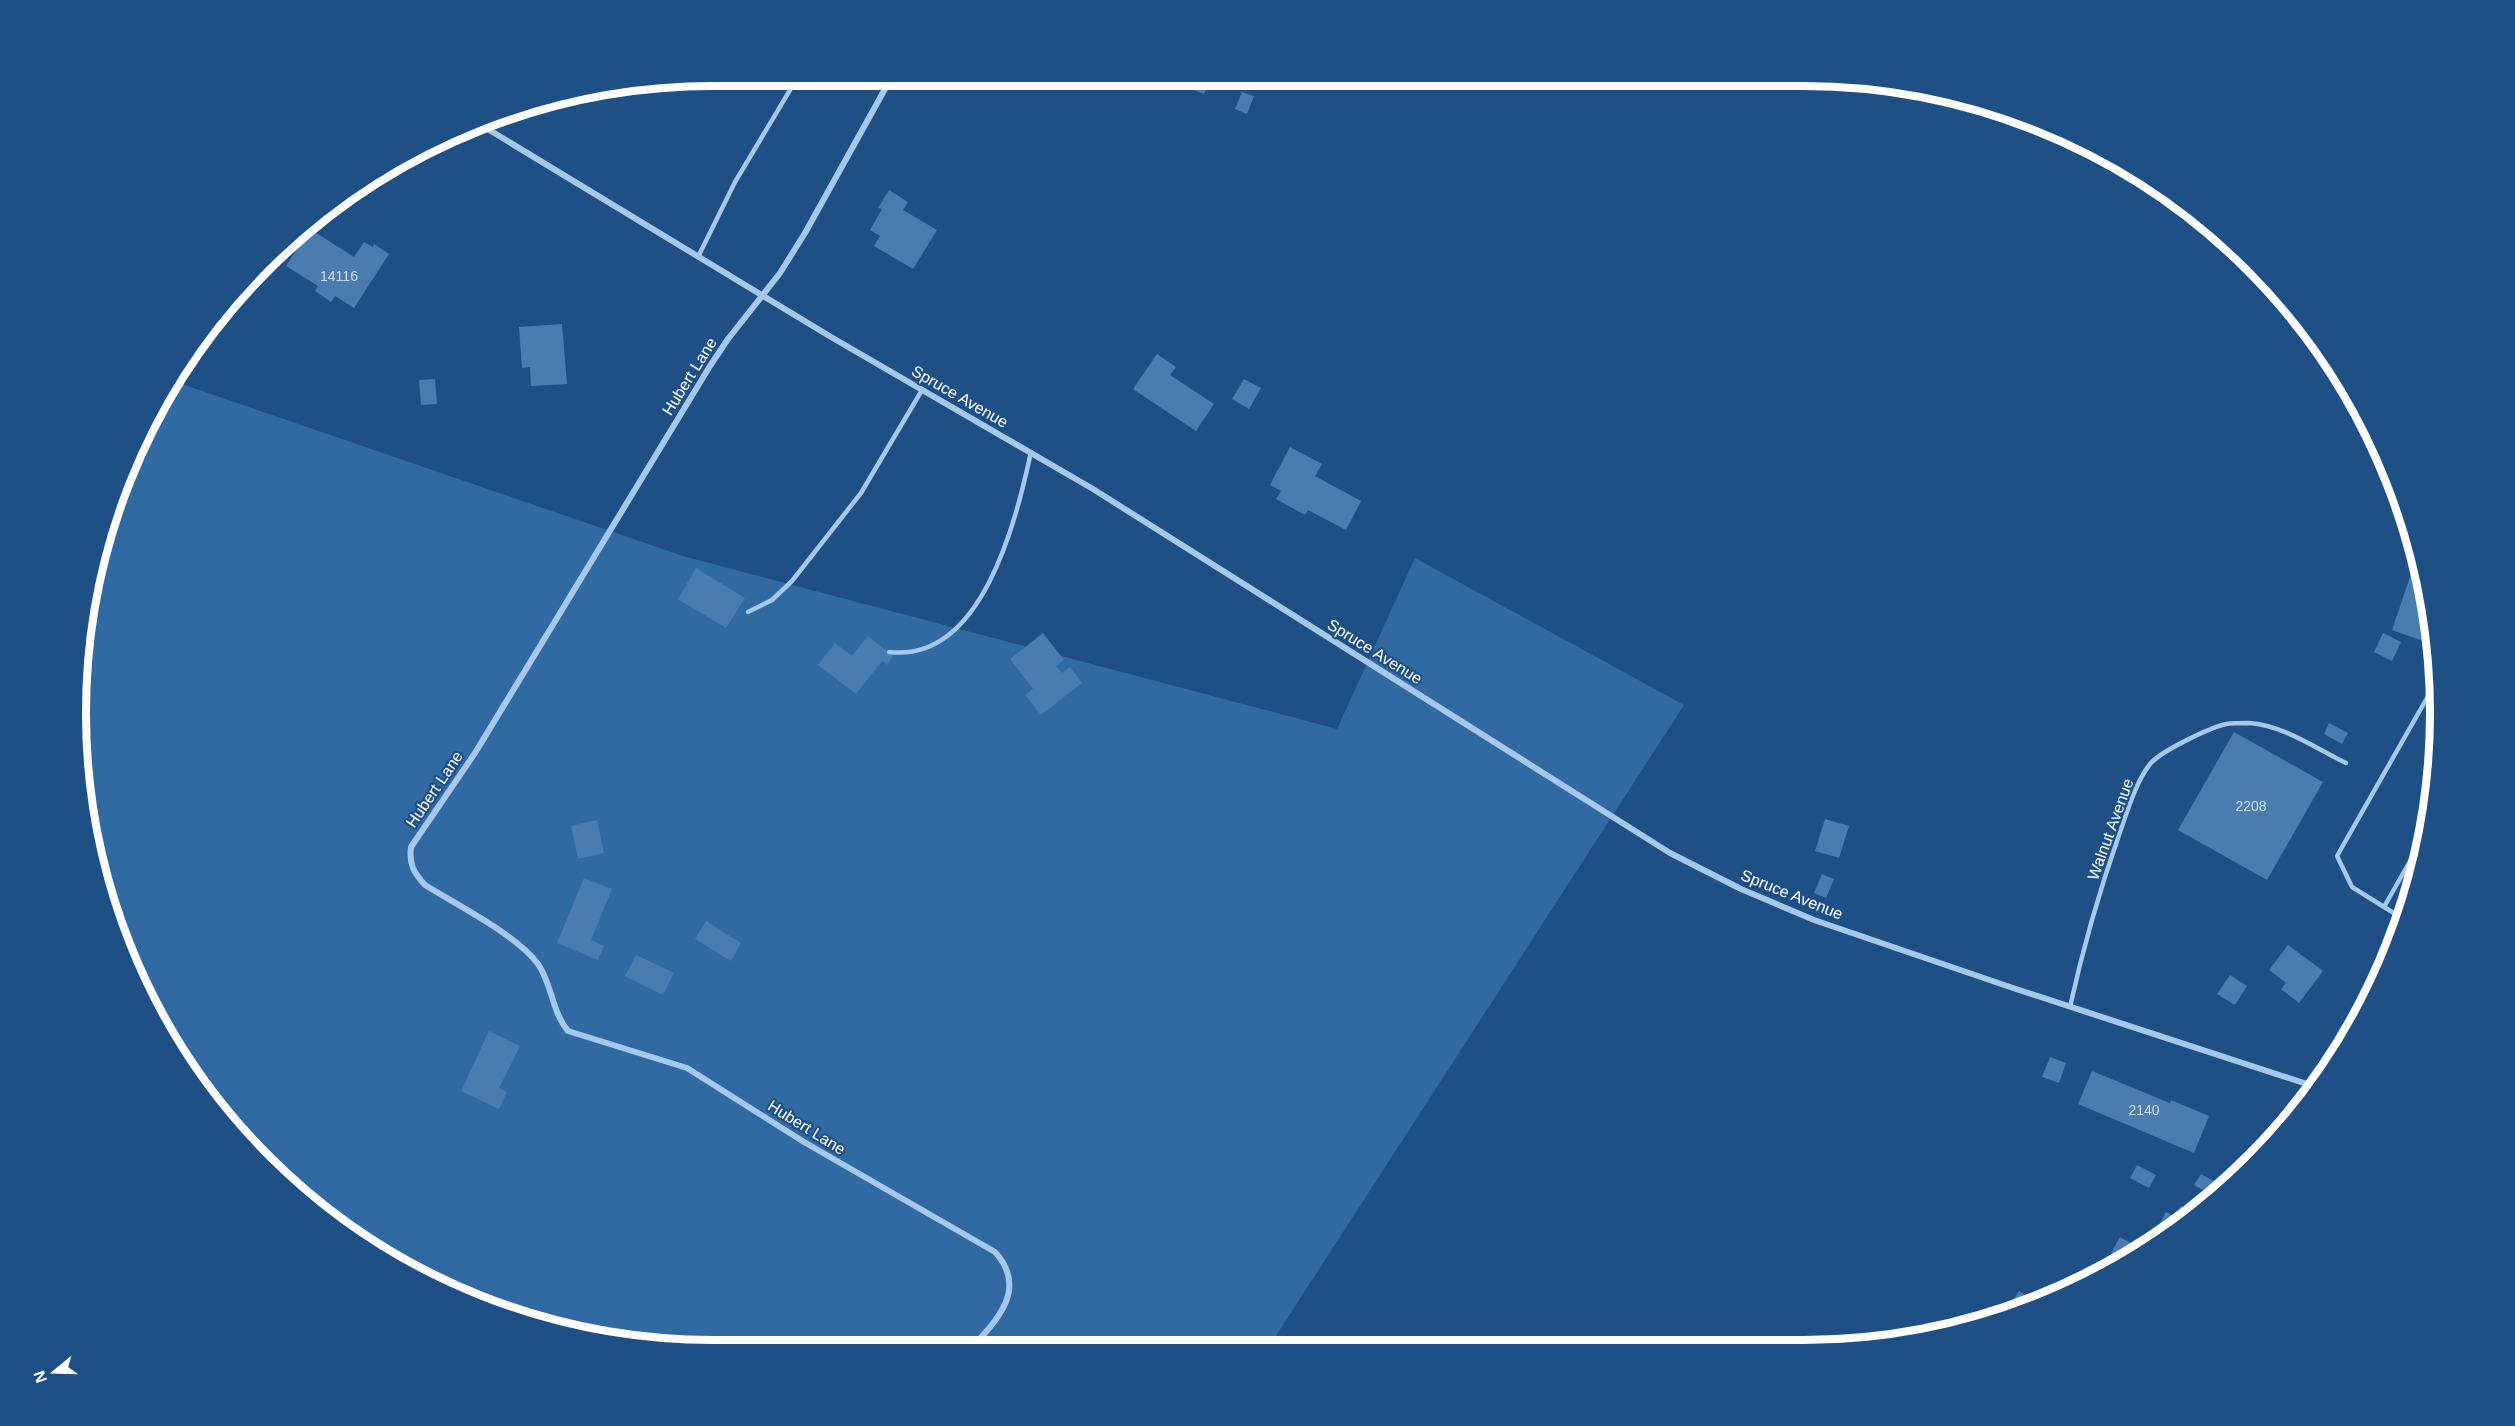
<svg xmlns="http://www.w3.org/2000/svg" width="2515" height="1426" viewBox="0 0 2515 1426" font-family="Helvetica,sans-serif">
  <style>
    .green { fill: #316aa2 }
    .building { fill: #4a7caf }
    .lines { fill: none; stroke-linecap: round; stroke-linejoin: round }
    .service { stroke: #a6c8ea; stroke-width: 4.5 }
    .minor { stroke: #a6c8ea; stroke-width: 6 }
    .labels { text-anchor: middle; stroke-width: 4.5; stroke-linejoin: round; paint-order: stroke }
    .number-label { font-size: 14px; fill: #d2deeb }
    .street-label { font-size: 16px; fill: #fff; stroke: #1e5085 }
    .rim { fill: none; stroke: #fff; stroke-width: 8 }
  </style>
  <rect width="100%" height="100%" fill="#1e5085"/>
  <path class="green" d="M170 380 683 556 1337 729 1415 558 1684 705 1268 1348 672 1350 548 1329 394 1265 293 1193 233 1133 161 1032 123 957 87 838 76 754 80 630 97 548 141 431Z"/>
  <path class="building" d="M1174 79H1210L1204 94 1173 82Z
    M1242 92 1254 96 1247 114 1235 109Z
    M889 190 908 202 903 210 937 230 913 269 874 246 880 236 870 230 882 209 878 208Z
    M310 229 354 257 364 242 373 247 374 244 389 254 354 308 335 296 331 302 315 291 318 286 286 266Z
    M562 324 567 384 531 386 530 367 522 368 519 327Z
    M1157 354 1176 367 1170 375 1214 404 1196 431 1133 389Z
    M435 379 437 404 421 405 419 380Z
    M1244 379 1261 388 1249 409 1232 399Z
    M1290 447 1322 464 1315 476 1361 501 1346 530 1308 510 1305 515 1276 499 1281 491 1270 485Z
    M696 568 745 598 726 628 678 599Z
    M2412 571 2423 575 2434 645 2392 630Z
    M1043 633 1064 660 1056 666 1062 673 1070 667 1082 683 1041 715 1025 695 1033 689 1010 659Z
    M2383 633 2401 642 2392 661 2374 652Z
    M868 636 893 656 887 665 882 661 856 694 818 665 835 643 852 656Z
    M2329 723 2348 733 2342 744 2324 734Z
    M2234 732 2323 782 2267 880 2178 830Z
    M1825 819 1849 826 1839 858 1815 851Z
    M597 820 604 853 578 859 571 826Z
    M1822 874 1834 879 1826 898 1814 893Z
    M584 878 612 889 591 940 604 946 598 960 557 943Z
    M706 921 741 943 731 961 695 939Z
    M2288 945 2323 971 2299 1003 2281 989 2286 983 2269 970Z
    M636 955 674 973 663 995 625 976Z
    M2230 975 2247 986 2235 1005 2217 994Z
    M489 1031 520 1046 499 1088 507 1092 499 1109 461 1091Z
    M2050 1057 2066 1063 2059 1083 2042 1077Z
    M2092 1071 2170 1103 2171 1100 2209 1116 2194 1153 2078 1104Z
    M2137 1165 2156 1175 2149 1188 2130 1178Z
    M2201 1174 2219 1184 2212 1195 2194 1185Z
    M2181 1206 2194 1213 2167 1235 2157 1229 2166 1212 2175 1217Z
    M2120 1237 2143 1250 2124 1260 2111 1253Z
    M2019 1291 2030 1298 2024 1309 2012 1302Z"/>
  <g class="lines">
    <path class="service" d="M698 257 735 182 796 80
      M748 612 772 600 792 581 861 493 922 390
      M889 652C982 663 1016 521 1031 452
      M2384 907 2426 833
      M2405 920 2352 887 2337 856 2431 691 2438 685
      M2070 1007C2083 948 2099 892 2119 835 2127 813 2135 783 2150 764 2161 751 2209 728 2226 724 2233 723 2242 723 2249 723 2283 725 2317 749 2346 763"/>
    <path class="minor" d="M890 80 805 233 780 273 728 339 710 366 475 753 411 847C409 864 413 872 425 885 457 905 517 935 538 964 552 984 552 1012 568 1031L687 1068 804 1142 995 1252C1028 1288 998 1320 970 1349
      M476 122 831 337 1093 489 1670 853 1741 889 1814 920 2013 988 2313 1086"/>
  </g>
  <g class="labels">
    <g class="number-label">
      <text x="339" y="281">14116</text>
      <text x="2251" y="811">2208</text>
      <text x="2144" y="1115">2140</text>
    </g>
    <g class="street-label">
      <text transform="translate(689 376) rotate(-58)" y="6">Hubert Lane</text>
      <text transform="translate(960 396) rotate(30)" y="6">Spruce Avenue</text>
      <text transform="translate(1375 651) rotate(32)" y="6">Spruce Avenue</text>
      <text transform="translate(434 789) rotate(-56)" y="6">Hubert Lane</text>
      <text transform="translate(2110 829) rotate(-70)" y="6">Walnut Avenue</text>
      <text transform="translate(1792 894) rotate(22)" y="6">Spruce Avenue</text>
      <text transform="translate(807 1127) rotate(32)" y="6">Hubert Lane</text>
    </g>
  </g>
  <path d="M0 0H2515V1426H0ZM713 86H1803A627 627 0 0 1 2430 713V713A627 627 0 0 1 1803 1340H713A627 627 0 0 1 86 713V713A627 627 0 0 1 713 86Z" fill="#1e5085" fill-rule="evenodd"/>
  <path class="rim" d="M713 86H1803A627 627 0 0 1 2430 713V713A627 627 0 0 1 1803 1340H713A627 627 0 0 1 86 713V713A627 627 0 0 1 713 86Z"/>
  <g transform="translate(54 1372) rotate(251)" stroke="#1e5085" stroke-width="4.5" paint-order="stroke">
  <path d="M0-4.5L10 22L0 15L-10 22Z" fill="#ffffff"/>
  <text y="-9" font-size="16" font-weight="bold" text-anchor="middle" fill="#ffffff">N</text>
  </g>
</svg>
